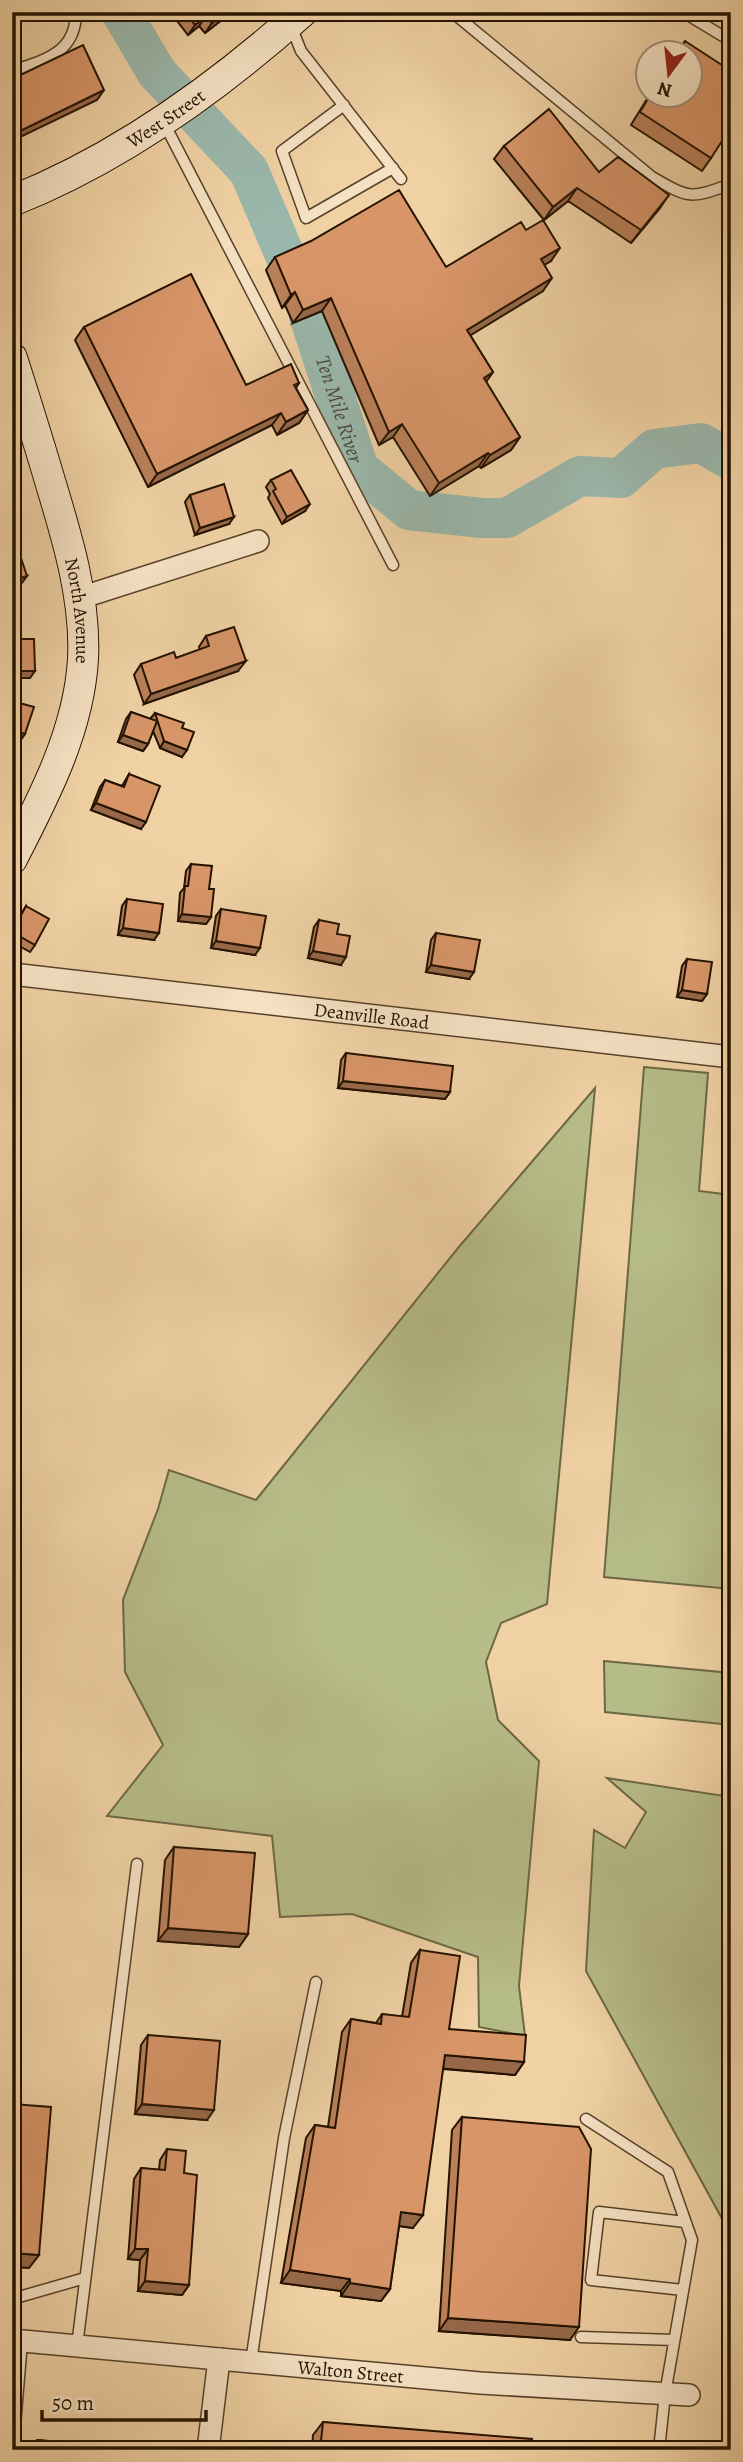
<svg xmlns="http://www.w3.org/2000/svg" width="743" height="2462" viewBox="0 0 743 2462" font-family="Alegreya,serif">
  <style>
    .green { fill: #b6bc88; stroke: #6d6744; stroke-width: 2 }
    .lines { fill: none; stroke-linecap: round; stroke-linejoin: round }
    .river { stroke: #9ab7ab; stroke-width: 40 }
    .lane-casing { stroke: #57422a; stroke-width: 13 }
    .street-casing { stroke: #57422a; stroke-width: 24 }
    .secondary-casing { stroke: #241201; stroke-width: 32 }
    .lane { stroke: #f5e1c3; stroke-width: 10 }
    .street { stroke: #f5e1c3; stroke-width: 21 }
    .secondary { stroke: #f5e1c3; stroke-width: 30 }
    .wall { fill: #b98059; stroke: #241201; stroke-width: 2 }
    .shaded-wall { fill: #966849; stroke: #241201; stroke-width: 2 }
    .building { fill: #d79568; stroke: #241201; stroke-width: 2 }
    .labels { text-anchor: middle; stroke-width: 7; stroke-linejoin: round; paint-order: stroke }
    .street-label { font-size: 19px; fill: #241201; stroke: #f5e1c3 }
    .water-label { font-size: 21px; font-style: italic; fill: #4d4c3c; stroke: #f5e1c3 }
  </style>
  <rect width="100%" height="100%" fill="#efd1a3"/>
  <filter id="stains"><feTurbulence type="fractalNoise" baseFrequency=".00286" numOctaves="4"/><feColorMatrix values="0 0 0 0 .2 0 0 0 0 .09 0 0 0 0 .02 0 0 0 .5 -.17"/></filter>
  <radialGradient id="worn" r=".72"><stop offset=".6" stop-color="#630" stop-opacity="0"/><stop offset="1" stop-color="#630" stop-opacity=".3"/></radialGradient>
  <path class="green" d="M644 1067 708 1073 699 1191 731 1195V1589L604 1577Z
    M595 1088 547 1604 501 1623 486 1662 498 1720 539 1761 519 1986 525 2036 479 2027 478 1957 352 1914 280 1917 272 1836 107 1816 163 1745 125 1672 123 1600 158 1509 169 1470 256 1500 458 1248Z
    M604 1661 731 1673V1725L605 1712Z
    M607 1778 731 1797V2235L586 1971 594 1830 625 1848 646 1812Z"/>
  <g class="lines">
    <g class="river">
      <path d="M121 12 157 73 249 171 287 260"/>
      <path id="s1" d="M309 316 359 469 409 510 482 518H507L580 476 621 478 654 449 701 443 731 460"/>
    </g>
    <defs>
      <path id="lane" d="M452 12 652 177C690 199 690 199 731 184
        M683 12 731 41
        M291 26 301 51 401 179
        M12 71C45 60 76 53 76 12
        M344 105 282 151 306 218 393 168
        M164 123 393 565
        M586 2119 668 2172 692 2240 665 2394 659 2450
        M683 2290 591 2280 599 2212 685 2222
        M12 2299 85 2278
        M581 2337 674 2340
        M77 2346 137 1864
        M251 2362 284 2138 316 1982
        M13 2450 22 2341"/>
      <g id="street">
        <path d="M80 598 258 541"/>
        <path id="s2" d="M12 974 731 1057"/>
        <path id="s3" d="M12 2340 480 2383 689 2395"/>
        <path d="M208 2450 219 2359"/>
      </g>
      <g id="secondary">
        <path id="s4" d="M12 201C118 159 218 87 302 12"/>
        <path id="s5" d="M12 358C25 399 38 440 50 481 67 537 86 599 83 659 79 730 44 797 12 859"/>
      </g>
    </defs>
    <use href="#lane" class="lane-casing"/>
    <use href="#street" class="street-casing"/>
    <use href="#secondary" class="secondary-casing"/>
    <use href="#lane" class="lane"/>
    <use href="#street" class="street"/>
    <use href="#secondary" class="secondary"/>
  </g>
  <path class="wall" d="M172 12H230L228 15 205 33 199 26 188 35 171 13Z
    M650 94H690L711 158 702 171 631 125Z
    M504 146 599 172 660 208 631 243 568 201 544 220 494 159Z
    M526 230 551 261 544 265 543 291 470 335 493 372 486 382 520 437 511 450 481 468 479 466 430 496 393 437 379 445 322 311 293 323 285 305 282 308 266 270 275 257 446 267Z
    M84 327 246 385 299 383 296 388 308 410 299 423 277 435 272 425 148 487 75 340Z
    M271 480 305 511 282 524 268 498 270 494 266 487Z
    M190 495 229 524 195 535 185 502Z
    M206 636 238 671 144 704 134 675 141 664 176 658 200 650 199 647Z
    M131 712 150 719 155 713 182 728V757L160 748 153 731 148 744 143 751 118 742 126 719Z
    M129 774 141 829 91 810 100 787 105 780 122 786Z
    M191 864 209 889 211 917 206 924 178 921 180 893 184 888 186 871Z
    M127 899 154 940 118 935 122 906Z
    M26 906 35 945 30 952 12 942V930Z
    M221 909 255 955 211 948 216 916Z
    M319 920 341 965 308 958 314 927Z
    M436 933 469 979 426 972 431 940Z
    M687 959 707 994 702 1001 677 997 682 966Z
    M346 1053 450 1092 445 1099 338 1088 341 1060Z
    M174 1847 248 1934 239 1947 158 1941 165 1860Z
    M420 1950 449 2029 524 2062 515 2075 443 2069 413 2228 399 2226 390 2289 381 2301 341 2296V2291L281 2283 306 2138 315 2125 328 2127 342 2032 351 2019 376 2023 382 2014 402 2017 411 1963Z
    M148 2035 207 2120 135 2114 141 2045Z
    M462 2117 570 2340 439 2331 452 2130Z
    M167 2149 184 2173 189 2285 182 2295 138 2291 140 2260 128 2259 134 2179 141 2168 159 2170 160 2160Z
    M323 2422 531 2450H312L313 2435Z
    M37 2440 133 2450H30Z"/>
  <path class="shaded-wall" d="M226 12H230L228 15 205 33 212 23Z
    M206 16 199 26 188 35 195 25Z
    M104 90 97 100 12 141V135Z
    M577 188 568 201 544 220 553 207Z
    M669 195 660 208 631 243 641 230Z
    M560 248 551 261 532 272 541 259Z
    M552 278 543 291 458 343 467 330Z
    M295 292 285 305 282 308 291 295Z
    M331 298 322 311 293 323 303 310Z
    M493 372 483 386 484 378Z
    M308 410 299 423 277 435 286 422Z
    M281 413 272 425 148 487 157 474Z
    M402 424 393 437 379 445 389 432Z
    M520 437 511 450 481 468 490 455Z
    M488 453 479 466 430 496 439 483Z
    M310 504 305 511 282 524 287 517Z
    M234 517 229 524 195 535 200 528Z
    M27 576 22 583 12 586V581Z
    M246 661 238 671 144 704 151 694Z
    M12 671H35L30 678H12Z
    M12 730 25 734 20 741 12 739Z
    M123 735 148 744 143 751 118 742Z
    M164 741 187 750 182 757 160 748Z
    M96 803 146 822 141 829 91 810Z
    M182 914 211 917 206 924 178 921Z
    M123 928 159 933 154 940 118 935Z
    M216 941 260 948 255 955 211 948Z
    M313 951 346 957 341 965 308 958Z
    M431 965 474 972 469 979 426 972Z
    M682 990 707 994 702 1001 677 997Z
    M343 1081 450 1092 445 1099 338 1088Z
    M168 1928 248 1934 239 1947 158 1941Z
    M445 2055 524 2062 515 2075 436 2068Z
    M142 2104 214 2110 207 2120 135 2114Z
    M401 2212 423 2215 413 2228 392 2225Z
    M135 2249H148L140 2260 128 2259Z
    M12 2253 39 2255 29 2268 12 2267Z
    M290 2270 350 2279 341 2291 281 2283Z
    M145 2281 189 2285 182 2295 138 2291Z
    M350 2283 390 2289 381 2301 341 2296Z
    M448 2318 579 2327 570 2340 439 2331Z"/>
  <path class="building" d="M185 12H226L212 23 206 16 195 25Z
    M685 41 731 71V127L711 158 640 112 651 94H690V52H678Z
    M83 45 104 90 12 135V79Z
    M549 109 599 172 618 157 669 195 641 230 577 188 553 207 504 146Z
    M399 190 446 267 521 222 526 230 543 220 560 248 541 259 552 278 467 330 493 372 484 378 520 437 490 455 488 453 439 483 402 424 389 432 331 298 303 310 295 292 291 295 275 257 311 241Z
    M191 274 246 385 291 364 299 383 294 385 308 410 286 422 281 413 157 474 84 327Z
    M291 470 310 504 287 517 273 491 276 489 271 480Z
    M224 484 234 517 200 528 190 495Z
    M19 552 27 576 12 581V554Z
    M234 627 246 661 151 694 141 664 174 652 176 658 209 646 206 636Z
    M12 639H34L35 671H12Z
    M12 701 34 707 25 734 12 730Z
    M131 712 157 721 148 744 123 735Z
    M155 713 184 723 182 728 194 732 187 750 164 741Z
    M129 774 160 786 146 822 96 803 105 780 124 787Z
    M191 864 212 866 209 889H214L211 917 182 914 185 886H188Z
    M127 899 163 904 159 933 123 928Z
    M26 906 49 919 35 945 12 932Z
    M221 909 266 916 260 948 216 941Z
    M319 920 339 924 337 934 350 936 346 957 313 951Z
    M436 933 480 940 474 972 431 965Z
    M687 959 712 962 707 994 682 990Z
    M346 1053 453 1066 450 1092 343 1081Z
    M174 1847 255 1853 248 1934 168 1928Z
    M12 1854H14V1889H12Z
    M420 1950 460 1956 449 2029 526 2035 524 2062 445 2055 423 2215 401 2212 390 2289 350 2283V2279L290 2270 315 2125 335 2128 351 2019 381 2024 382 2014 409 2017Z
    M148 2035 220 2041 214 2110 142 2104Z
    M12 2104 51 2107 39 2255 12 2253Z
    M462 2117 579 2127 591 2149 579 2327 448 2318Z
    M167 2149 186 2151 184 2173 197 2175 189 2285 145 2281 148 2249H135L141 2168 165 2170Z
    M323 2422 532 2439 531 2450H320Z
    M37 2440 133 2448V2450H37Z"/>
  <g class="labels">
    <g class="street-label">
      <text dy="7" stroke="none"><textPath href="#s4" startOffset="175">West Street</textPath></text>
      <text dy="7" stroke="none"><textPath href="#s5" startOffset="262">North Avenue</textPath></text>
      <text dy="7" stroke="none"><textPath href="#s2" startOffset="362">Deanville Road</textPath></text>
      <text dy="7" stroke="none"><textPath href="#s3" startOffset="340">Walton Street</textPath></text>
    </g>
    <g class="water-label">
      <text dy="7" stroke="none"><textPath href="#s1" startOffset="98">Ten Mile River</textPath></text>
    </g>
  </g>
  <rect width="743" height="2462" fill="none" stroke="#efd1a3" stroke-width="42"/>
  <rect x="14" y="14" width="715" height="2434" fill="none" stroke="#241201" stroke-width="3.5"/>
  <rect x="21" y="21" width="701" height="2420" fill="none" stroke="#241201" stroke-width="2"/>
  <g transform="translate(669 74) rotate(195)"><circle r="33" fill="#f5e1c3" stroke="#a18e75" stroke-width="2"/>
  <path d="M0-5L12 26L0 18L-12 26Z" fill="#8f2418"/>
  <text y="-10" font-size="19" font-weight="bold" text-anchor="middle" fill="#241201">N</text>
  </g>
  <path d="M42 2410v10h164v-10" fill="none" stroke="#241201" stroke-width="3.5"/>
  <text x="52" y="2410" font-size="21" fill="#241201" stroke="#f5e1c3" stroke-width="5" paint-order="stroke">50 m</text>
  <rect width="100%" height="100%" filter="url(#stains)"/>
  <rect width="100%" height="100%" fill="url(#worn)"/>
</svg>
